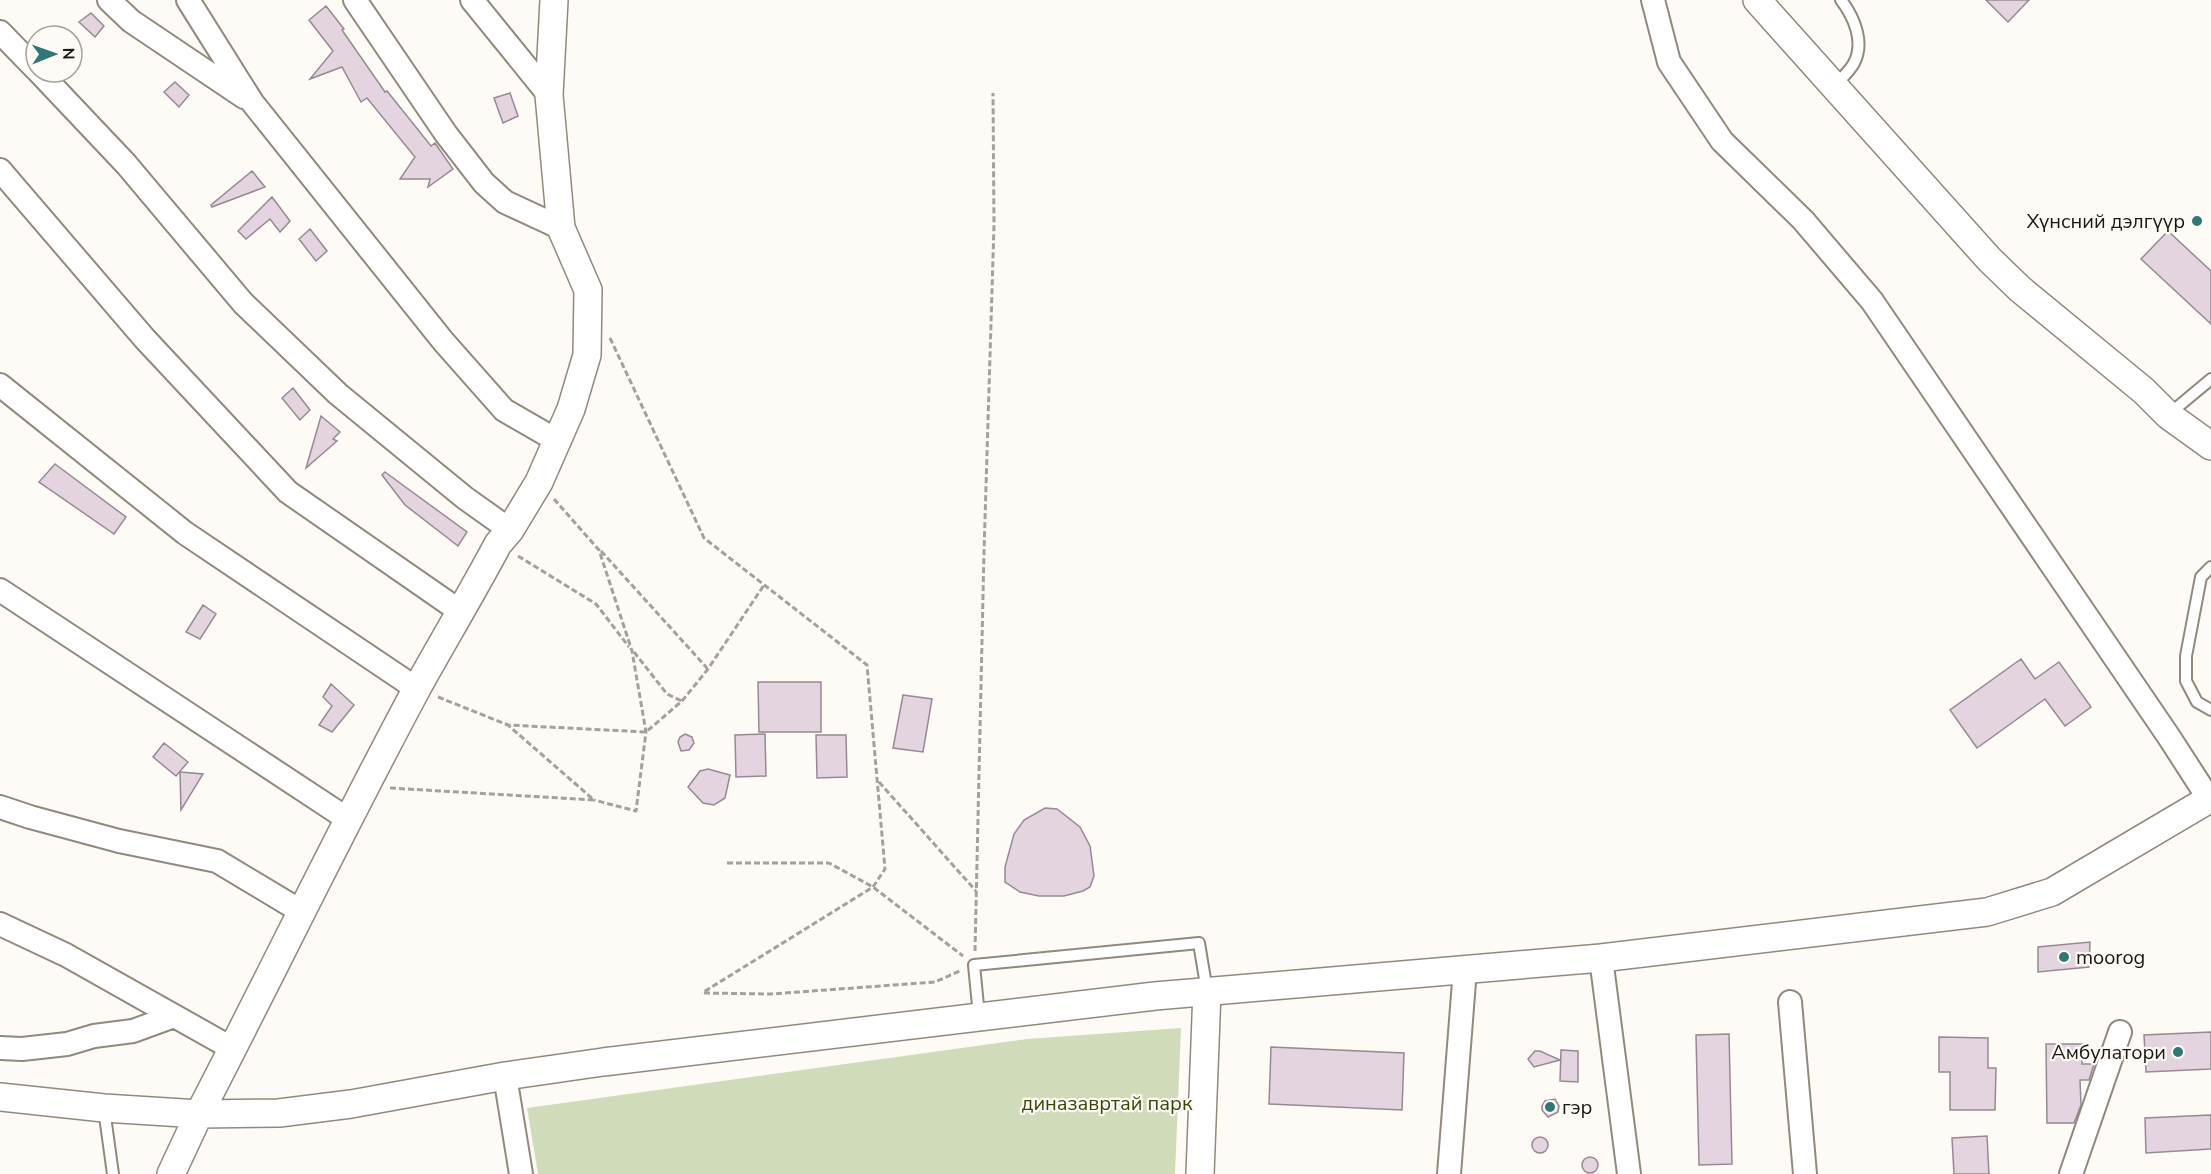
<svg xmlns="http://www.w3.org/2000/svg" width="2211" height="1174" viewBox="0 0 2211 1174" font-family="'Nunito Sans',sans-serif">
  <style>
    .green { fill: #d0dcb9 }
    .building { fill: #e3d4df; stroke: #978993; stroke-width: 1.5 }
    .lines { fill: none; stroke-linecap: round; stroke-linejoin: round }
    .service-casing { stroke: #92897c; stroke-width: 14 }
    .minor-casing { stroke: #92897c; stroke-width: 26 }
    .tertiary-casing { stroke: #92897c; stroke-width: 30 }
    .path { stroke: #a4a09b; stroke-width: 3; stroke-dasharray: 6 3; stroke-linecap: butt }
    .service { stroke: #fff; stroke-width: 10 }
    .minor { stroke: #fff; stroke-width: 22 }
    .tertiary { stroke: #fff; stroke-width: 27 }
    .poi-dot { fill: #2f7877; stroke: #fefaf5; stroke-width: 2 }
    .labels { text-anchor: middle; stroke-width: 4.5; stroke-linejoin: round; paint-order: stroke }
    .poi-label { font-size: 20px; fill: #1c1914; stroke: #fefaf5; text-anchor: end }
    .park-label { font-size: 20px; fill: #384608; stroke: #fefaf5 }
  </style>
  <rect width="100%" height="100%" fill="#fefaf5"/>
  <path class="green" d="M1181 1028 1175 1174H538L527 1108 1027 1039Z"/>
  <path class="building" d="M1986 0H2029L2008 22Z
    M326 6 344 29 342 30 385 92 387 91 431 146 435 143 453 169 428 187 430 179H400L415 157 367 98 361 102 342 67 310 79 333 51 309 20Z
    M91 13 104 26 95 37 79 22Z
    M175 82 189 95 179 107 164 92Z
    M510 93 518 116 503 123 494 98Z
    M252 171 265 187 212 207 211 205Z
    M272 197 290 221 280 232 270 219 246 239 238 231Z
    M310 229 327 251 316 261 299 239Z
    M2168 231 2211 271V324L2141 259Z
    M293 388 310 410 300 420 282 398Z
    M321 416 340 432 333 439 337 441 306 468Z
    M55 464 126 517 114 534 39 482Z
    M385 472 467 532 458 546 405 505 382 475Z
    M203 605 216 614 200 639 186 632Z
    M2021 659 2035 679 2059 662 2091 707 2065 726 2045 699 1977 748 1950 710Z
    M758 682H821V732H759Z
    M331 684 354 705 332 732 319 725 332 706 323 697Z
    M903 695 932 699 923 752 893 748Z
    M685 734 692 737 694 743 689 750 681 751 678 742 680 737Z
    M765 734 766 776 736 777 735 735Z
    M816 735H846L847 777 817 778Z
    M164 743 188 762 176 776 153 757Z
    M708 769 730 775 725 798 714 805 703 803 688 787 700 771Z
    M180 772 203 774 181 810Z
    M1045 808 1057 809 1080 827 1090 846 1094 876 1090 887 1083 891 1064 896H1039L1020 892 1005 882V867L1014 834 1024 820Z
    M2090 942 2089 967 2038 972V947Z
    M2211 1032V1069L2146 1072 2144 1035Z
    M1729 1034 1732 1164 1699 1165 1696 1035Z
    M1939 1037 1988 1038V1068H1996L1995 1110H1950V1072H1939Z
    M2046 1044H2082V1064H2094L2089 1080H2080L2081 1105 2074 1123H2047Z
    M1271 1047 1404 1053 1402 1110 1269 1104Z
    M1561 1050 1578 1051V1082L1560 1081Z
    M1535 1051H1540L1560 1060 1534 1067 1528 1059Z
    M1555 1099 1559 1106 1558 1112 1548 1117 1542 1110V1106L1545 1101Z
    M2211 1115V1149L2146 1153 2145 1118Z
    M1987 1136 1989 1174H1954L1952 1138Z
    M1532 1145a8 8 0 1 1 16 0a8 8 0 1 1-16 0Z
    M1582 1165a8 8 0 1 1 16 0a8 8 0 1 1-16 0Z"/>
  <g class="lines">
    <defs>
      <path id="service" d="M1836 85C1841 78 1850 71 1854 63 1865 42 1854 17 1841 0
        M2168 415 2211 379
        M2211 567 2201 577 2186 656V681L2197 702 2211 710
        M979 1016 974 965 1199 943 1207 991
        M104 1109 113 1174"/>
      <path id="minor" d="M109 0 131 21 244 97
        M188 0 252 102 443 341 504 410 556 440
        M355 0 446 134 484 183 505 202 561 228
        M472 0 549 95
        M1653 0 1669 62 1722 141 1803 220 1872 301 2169 737 2209 799
        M0 32 36 69
        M39 72 126 164 243 303 338 394 465 498 510 530
        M0 170 145 339 288 492 461 612
        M0 385 185 533 417 689
        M0 590 349 820
        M0 807 30 817 119 841 217 861 302 912
        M0 924 66 955 233 1049
        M1601 958 1629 1174
        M1790 1002 1805 1174
        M0 1048 22 1049 67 1044 94 1036 133 1031 174 1016
        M505 1076 521 1174
        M1449 1174 1465 969
        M2071 1174 2120 1032"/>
      <path id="tertiary" d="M1757 0 1989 259 2020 289 2144 391 2168 415 2211 446
        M0 1097 104 1108 199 1114C272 973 341 830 416 690 443 641 472 593 498 544L510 530 539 482 571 409 587 355 588 290 561 228 549 95 554 0
        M171 1174 199 1114 279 1113 351 1104 505 1076 603 1062 1155 996 1601 958 1987 912 2052 892 2211 798
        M1200 1174 1207 991"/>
    </defs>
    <use href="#service" class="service-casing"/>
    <use href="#minor" class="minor-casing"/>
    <use href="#tertiary" class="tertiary-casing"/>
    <path class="path" d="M610 338 704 538 867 665 885 869 873 887 702 993
      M554 499 599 550 632 651 646 732 636 811 594 800
      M601 551 707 668
      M518 556 596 604 629 647
      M634 652 667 694 682 701
      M438 697 508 725 646 732 682 701 708 669 764 585
      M879 782 976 891
      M390 788 594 800 509 726
      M727 863H829L873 887 963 956
      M975 951 984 552 994 225 993 93
      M704 993 771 994 935 982 962 970"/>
    <use href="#service" class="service"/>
    <use href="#minor" class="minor"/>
    <use href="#tertiary" class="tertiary"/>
  </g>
  <g class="poi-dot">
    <circle cx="2197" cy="221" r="6"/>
    <circle cx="2064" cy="957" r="6"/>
    <circle cx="2178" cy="1052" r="6"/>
    <circle cx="1550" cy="1107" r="6"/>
  </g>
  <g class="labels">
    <g class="poi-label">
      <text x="2185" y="228">Хүнсний дэлгүүр</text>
      <text x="2076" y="964" text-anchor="start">moorog</text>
      <text x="2166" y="1059">Амбулатори</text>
      <text x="1562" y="1114" text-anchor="start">гэр</text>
    </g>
    <g class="park-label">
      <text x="1107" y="1110">диназавртай парк</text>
    </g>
  </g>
  <g transform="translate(54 54) rotate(89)"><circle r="28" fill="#fefaf5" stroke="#a4a09b" stroke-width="1.5"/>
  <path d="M0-4.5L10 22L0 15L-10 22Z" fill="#2f7877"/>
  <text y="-9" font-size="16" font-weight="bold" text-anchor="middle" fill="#1c1914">N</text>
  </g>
</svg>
